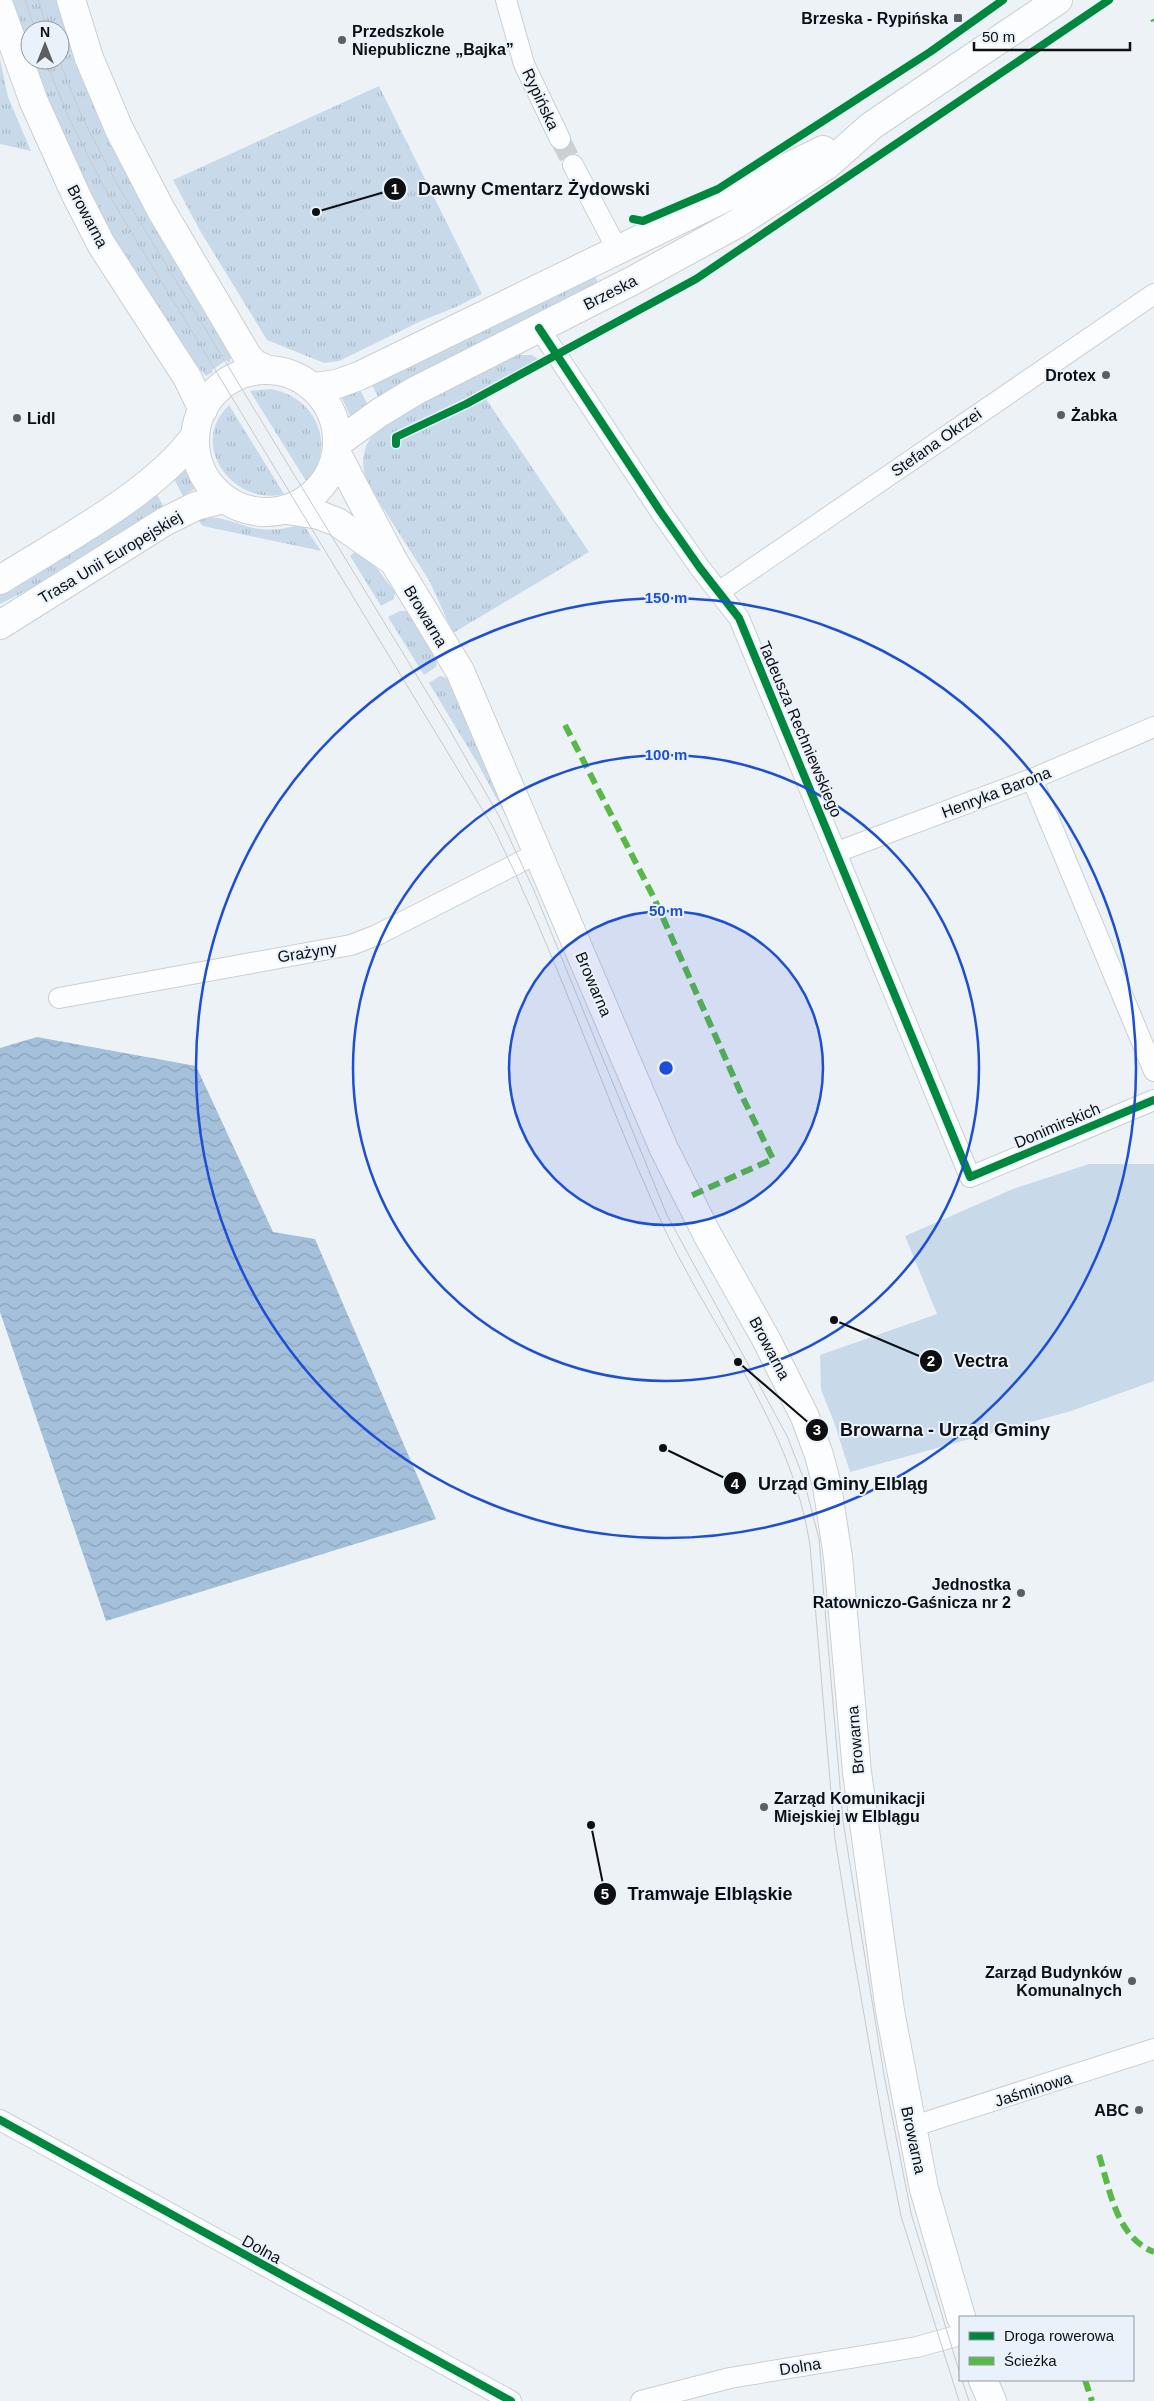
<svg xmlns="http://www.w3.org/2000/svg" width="1154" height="2401" viewBox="0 0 1154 2401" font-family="Arial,sans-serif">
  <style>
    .grass { fill: url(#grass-tufts); fill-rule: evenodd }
    .garden { fill: #c8daea }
    .water { fill: url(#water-waves) }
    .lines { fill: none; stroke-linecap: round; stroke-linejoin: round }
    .street-tunnel { stroke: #cbd0d4; stroke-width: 20; stroke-dasharray: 20 10; stroke-linecap: butt }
    .street-casing { stroke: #cbcfd2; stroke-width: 22 }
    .secondary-casing { stroke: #cbcfd2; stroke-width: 30 }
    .street { stroke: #fcfdfe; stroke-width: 20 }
    .secondary { stroke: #fcfdfe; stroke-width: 28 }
    .tram { stroke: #c8c9cb; stroke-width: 1 }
    .quiet { stroke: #58b947; stroke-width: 6; stroke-dasharray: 12 6; stroke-linecap: butt }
    .cycleway-casing { stroke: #e9f2fa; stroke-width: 11 }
    .cycleway { stroke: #00873e; stroke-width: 8 }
    .ring { fill: none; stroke: #1d4ed8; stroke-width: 2.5 }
    .poi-dot { fill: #5b5e62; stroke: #e9f2fa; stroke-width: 2 }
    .labels { text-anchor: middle; stroke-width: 4; stroke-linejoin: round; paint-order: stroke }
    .poi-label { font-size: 16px; font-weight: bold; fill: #0d0f12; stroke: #e9f2fa; text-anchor: end }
    .street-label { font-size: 16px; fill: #0d0f12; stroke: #e9f2fa }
    .centre { fill: #1d4ed8; stroke: #e9f2fa; stroke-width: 2.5 }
    .ring-label { font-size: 15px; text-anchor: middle; font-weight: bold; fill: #1d4ed8; stroke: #e9f2fa; stroke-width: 4; stroke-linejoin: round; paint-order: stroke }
    .leader { fill: none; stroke: #0d0f12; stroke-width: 2 }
    .callout-dot { fill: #0d0f12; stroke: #e9f2fa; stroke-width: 2 }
    .mark-label { font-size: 15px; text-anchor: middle; font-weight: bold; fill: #fff }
    .callout-label { font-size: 18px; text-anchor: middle; font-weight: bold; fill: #0d0f12; stroke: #e9f2fa; stroke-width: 4; stroke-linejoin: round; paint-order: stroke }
  </style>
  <defs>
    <pattern id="grass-tufts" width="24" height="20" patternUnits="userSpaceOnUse" patternTransform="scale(1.25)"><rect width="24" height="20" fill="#c8daea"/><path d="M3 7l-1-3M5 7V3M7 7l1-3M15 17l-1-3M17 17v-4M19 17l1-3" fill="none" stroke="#abbac8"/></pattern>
    <pattern id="water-waves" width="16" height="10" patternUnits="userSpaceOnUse" patternTransform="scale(1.25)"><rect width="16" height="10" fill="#a4c0db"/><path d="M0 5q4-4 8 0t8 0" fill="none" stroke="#8ca4bb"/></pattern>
  </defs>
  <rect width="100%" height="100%" fill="#edf2f6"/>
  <path class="grass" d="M9 0H57C82 71 110 141 146 207 174 257 206 304 232 356L229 363 226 360 212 370 213 372 206 376C178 344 155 310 133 273 80 188 38 96 9 0ZM30 30H60V60H30Z
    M0 59 8 97 31 151 0 144Z
    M379 86 482 294 456 307 421 321 339 361 324 363 267 340 199 229 173 180Z
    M593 275 597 280V284L379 399 371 383Z
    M519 355H532L548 365 486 399 589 552 453 633 430 582 367 483C362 468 361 453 370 439 383 419 493 360 519 355Z
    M359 388 368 405 350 416 342 398Z
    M270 389C315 395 339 447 306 481L250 391Z
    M229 405 284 494C234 507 187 445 229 405Z
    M187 469 190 470 196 488 183 496 174 479Z
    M156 493 164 507 26 591 0 604V595Z
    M203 517C221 517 233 522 249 527 267 532 286 529 303 524L321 551 203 526 197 519Z
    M356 551C373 560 383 577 395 592L394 599 381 606 350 556Z
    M400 611H408L437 660 436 667 424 675 388 617Z
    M440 676 447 678 485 759 516 835 478 764 429 683Z"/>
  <path class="garden" d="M1089 1164H1154V1381L1071 1411 850 1472 834 1422 821 1390 820 1355 937 1314 905 1236 1013 1189Z"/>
  <path class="water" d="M37 1037 196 1066 273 1232 315 1239 436 1519 106 1621 0 1312V1048Z"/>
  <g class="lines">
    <path class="street-tunnel" d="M560 139 573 165"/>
    <defs>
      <path id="street" d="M506 0 524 64 560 139
        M573 165 617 249
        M539 328 660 511 700 568 739 618 970 1177 1154 1100
        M720 591 1154 294
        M1032 779 1154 1071
        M837 852 1032 779 1154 727
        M59 998 351 945 377 935 538 853
        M0 2120 511 2401
        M911 2127 1154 2049
        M641 2401 730 2378 917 2347 960 2335"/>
      <path id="secondary" d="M71 0 89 58 119 129 161 210 248 357 255 364 268 370
        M0 8 34 102 76 195 101 244 187 377 203 410
        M195 441a71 71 0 1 1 142 0a71 71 0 1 1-142 0Z
        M314 387 337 384 359 376 823 150
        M339 442 379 413 415 391 632 281 738 223 827 165 871 126 1058 0
        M338 456 394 562 460 671 664 1149 708 1236 766 1339 805 1417 819 1455 827 1486 838 1557 857 1772 890 2011 924 2189 961 2317
        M287 510 319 515 337 522 390 559
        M0 580C60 542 154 493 195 436
        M0 625 164 522 196 506 224 499
        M983 2380 992 2401"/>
    </defs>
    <use href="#street" class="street-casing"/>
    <use href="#secondary" class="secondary-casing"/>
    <use href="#street" class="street"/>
    <use href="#secondary" class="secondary"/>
    <path class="tram" d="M25 0 35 30
      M38 0 48 30
      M45 60 70 120 104 187 493 827C556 953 601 1088 659 1217 709 1327 792 1424 810 1546L835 1839 853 1951 885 2135 901 2216 959 2401
      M59 60 82 117 117 184 448 727 499 816 533 888 667 1215 787 1436 803 1477 819 1539 843 1821 884 2075 911 2213 960 2374
      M962 2380 969 2401"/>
    <path class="quiet" d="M1153 19 1154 21
      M565 725 655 900 743 1098 773 1159 688 1197
      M1099 2155C1110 2190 1116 2237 1154 2252
      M1085 2380 1092 2401"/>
    <defs>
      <path id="cycleway" d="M633 219 643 221 718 189 930 52 1003 0
        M539 328 660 511 700 568 739 618 970 1177 1154 1100
        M396 444V437L466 404 696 279 1109 0
        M0 2120 511 2401"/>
    </defs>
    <use href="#cycleway" class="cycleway-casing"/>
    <use href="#cycleway" class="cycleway"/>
  </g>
  <circle cx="666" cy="1068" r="157" fill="#1d4ed8" fill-opacity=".12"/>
  <g class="ring">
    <circle cx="666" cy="1068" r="157"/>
    <circle cx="666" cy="1068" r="313"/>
    <circle cx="666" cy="1068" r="470"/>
  </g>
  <g class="poi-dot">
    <rect x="953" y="13" width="10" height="10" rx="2.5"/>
    <circle cx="342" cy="40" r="5"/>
    <circle cx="1106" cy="375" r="5"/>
    <circle cx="1061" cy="415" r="5"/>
    <circle cx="17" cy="418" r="5"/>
    <circle cx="1021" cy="1593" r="5"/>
    <circle cx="764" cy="1807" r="5"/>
    <circle cx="1132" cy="1981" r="5"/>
    <circle cx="1139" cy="2110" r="5"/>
  </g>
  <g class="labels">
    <g class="poi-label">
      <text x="948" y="24">Brzeska - Rypińska</text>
      <text x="352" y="37" text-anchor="start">Przedszkole<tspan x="352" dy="18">Niepubliczne „Bajka”</tspan></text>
      <text x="1096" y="381">Drotex</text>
      <text x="1071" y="421" text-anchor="start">Żabka</text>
      <text x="27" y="424" text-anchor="start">Lidl</text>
      <text x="1011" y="1590">Jednostka<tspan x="1011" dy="18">Ratowniczo-Gaśnicza nr 2</tspan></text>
      <text x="774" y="1804" text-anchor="start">Zarząd Komunikacji<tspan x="774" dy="18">Miejskiej w Elblągu</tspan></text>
      <text x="1122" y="1978">Zarząd Budynków<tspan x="1122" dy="18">Komunalnych</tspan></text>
      <text x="1129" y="2116">ABC</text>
    </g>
    <g class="street-label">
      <text transform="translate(541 99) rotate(65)" y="6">Rypińska</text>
      <text transform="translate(88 216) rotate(62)" y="6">Browarna</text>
      <text transform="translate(610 292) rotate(-27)" y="6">Brzeska</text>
      <text transform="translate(936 442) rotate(-35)" y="6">Stefana Okrzei</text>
      <text transform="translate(110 557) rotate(-31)" y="6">Trasa Unii Europejskiej</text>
      <text transform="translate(426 616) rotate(59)" y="6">Browarna</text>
      <text transform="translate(801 729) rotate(67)" y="6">Tadeusza Rechniewskiego</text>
      <text transform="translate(996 792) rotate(-21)" y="6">Henryka Barona</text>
      <text transform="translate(307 952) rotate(-9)" y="6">Grażyny</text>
      <text transform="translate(594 984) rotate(67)" y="6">Browarna</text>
      <text transform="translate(1057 1125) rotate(-23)" y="6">Donimirskich</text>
      <text transform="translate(770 1348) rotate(62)" y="6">Browarna</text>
      <text transform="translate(855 1740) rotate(-95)" y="6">Browarna</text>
      <text transform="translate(1033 2089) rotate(-18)" y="6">Jaśminowa</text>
      <text transform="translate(914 2140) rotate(78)" y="6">Browarna</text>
      <text transform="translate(262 2249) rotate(29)" y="6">Dolna</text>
      <text transform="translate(800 2366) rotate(-9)" y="6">Dolna</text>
    </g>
  </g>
  <circle cx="666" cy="1068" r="8" class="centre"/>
  <g class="ring-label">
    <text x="666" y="603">150 m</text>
    <text x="666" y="760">100 m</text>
    <text x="666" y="916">50 m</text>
  </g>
  <path class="leader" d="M316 212L395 189M834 1320L931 1361M738 1362L817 1430M663 1448L735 1483M591 1825L605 1894"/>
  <g class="callout-dot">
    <circle cx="316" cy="212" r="5"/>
    <circle cx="834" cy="1320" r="5"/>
    <circle cx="738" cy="1362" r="5"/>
    <circle cx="663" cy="1448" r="5"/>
    <circle cx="591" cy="1825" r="5"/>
    <circle cx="395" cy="189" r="12"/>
    <circle cx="931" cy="1361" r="12"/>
    <circle cx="817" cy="1430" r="12"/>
    <circle cx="735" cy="1483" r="12"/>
    <circle cx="605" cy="1894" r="12"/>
  </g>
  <g class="mark-label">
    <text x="395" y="194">1</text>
    <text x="931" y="1366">2</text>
    <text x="817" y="1435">3</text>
    <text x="735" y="1489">4</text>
    <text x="605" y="1899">5</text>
  </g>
  <g class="callout-label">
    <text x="534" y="195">Dawny Cmentarz Żydowski</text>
    <text x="981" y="1367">Vectra</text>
    <text x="945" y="1436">Browarna - Urząd Gminy</text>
    <text x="843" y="1490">Urząd Gminy Elbląg</text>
    <text x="710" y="1900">Tramwaje Elbląskie</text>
  </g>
  <rect x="959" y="2316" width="175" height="65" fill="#e9f2fa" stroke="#91979d"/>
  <rect x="969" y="2332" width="25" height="8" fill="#00873e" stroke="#91979d"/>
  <text x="1004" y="2341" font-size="15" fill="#0d0f12">Droga rowerowa</text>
  <rect x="969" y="2357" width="25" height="8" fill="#58b947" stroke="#91979d"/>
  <text x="1004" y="2366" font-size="15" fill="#0d0f12">Ścieżka</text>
  <g transform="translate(45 45)"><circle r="24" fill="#e9f2fa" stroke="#91979d"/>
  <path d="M0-4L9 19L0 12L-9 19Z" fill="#5b5e62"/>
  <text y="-8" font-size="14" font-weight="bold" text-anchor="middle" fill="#0d0f12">N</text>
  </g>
  <path d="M974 42v8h156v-8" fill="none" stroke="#0d0f12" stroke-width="2.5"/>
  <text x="982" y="42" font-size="15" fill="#0d0f12" stroke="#e9f2fa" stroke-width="4" paint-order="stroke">50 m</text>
</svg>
